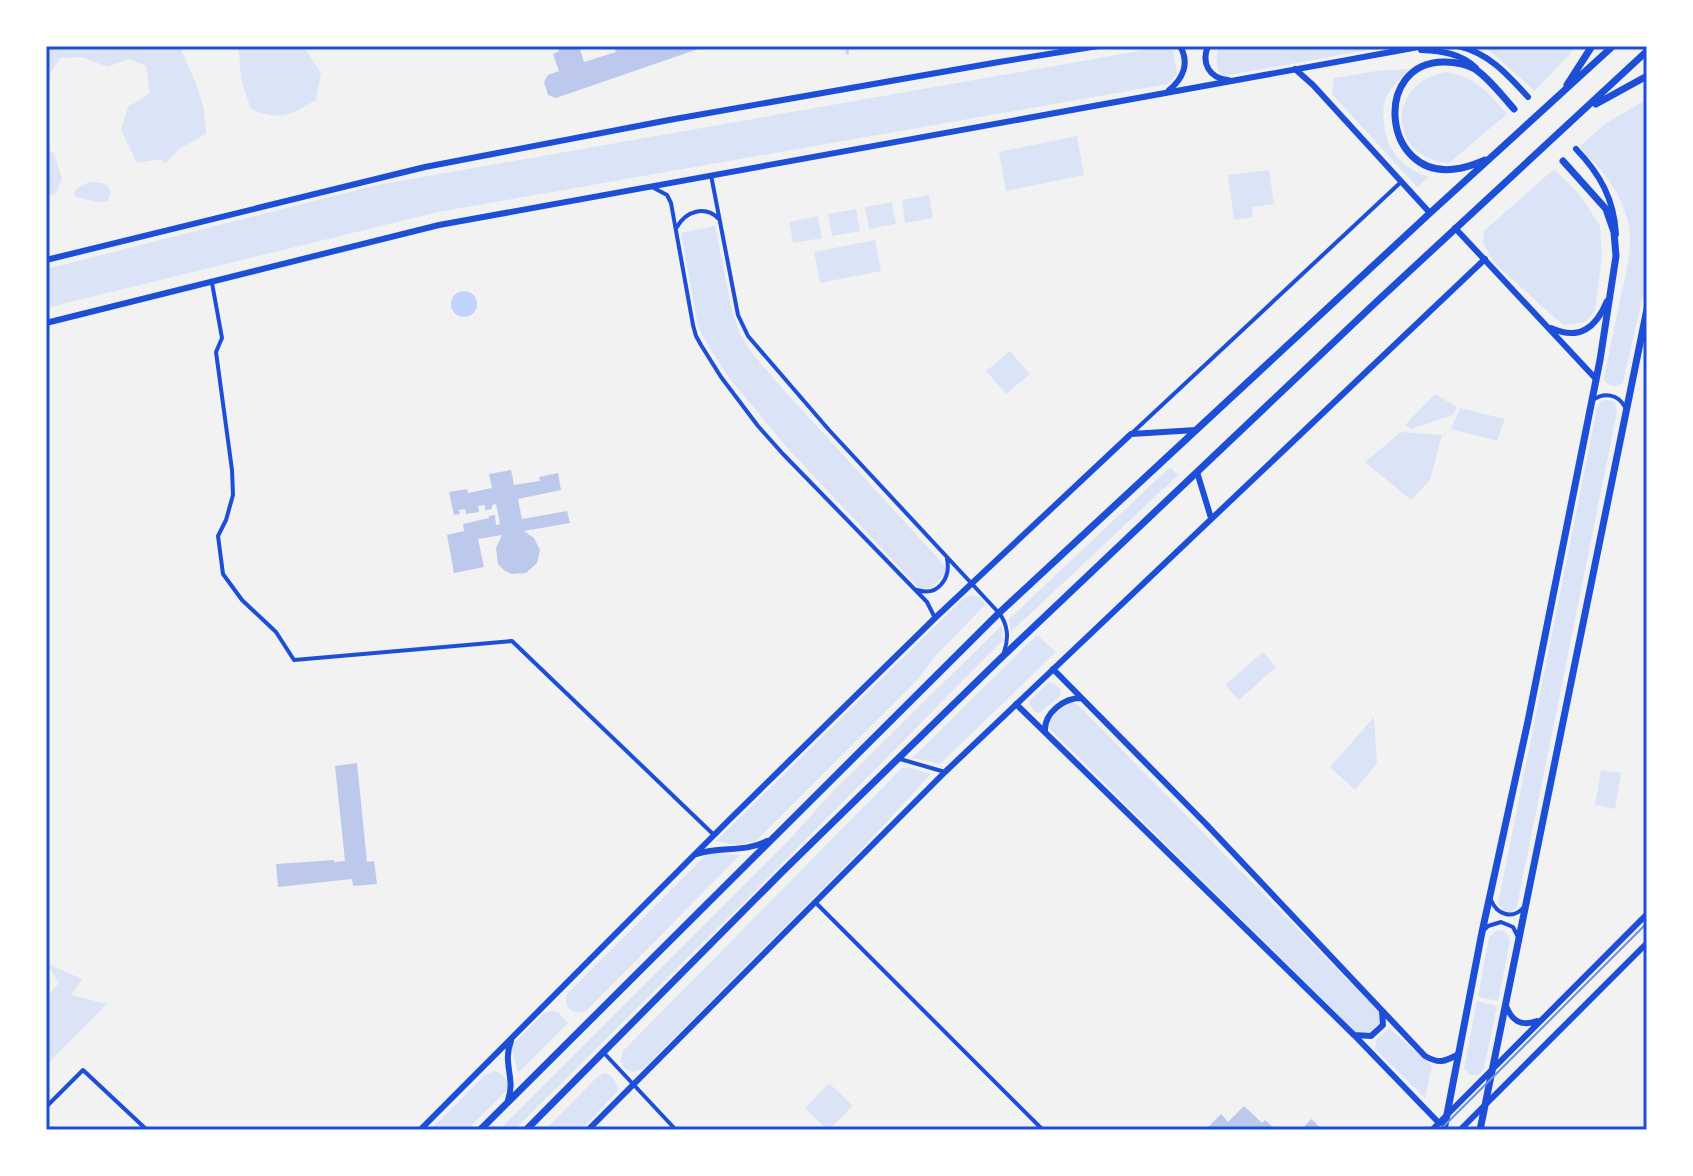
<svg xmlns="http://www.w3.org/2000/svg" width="1693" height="1176" viewBox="0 0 1693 1176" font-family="'DejaVu Sans',sans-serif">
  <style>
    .green { fill: #dbe4f7 }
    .water { fill: #bfd3fe }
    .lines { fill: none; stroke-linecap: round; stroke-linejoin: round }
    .stream { stroke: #bfd3fe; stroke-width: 3 }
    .building { fill: #bdc9ec }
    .minor { stroke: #1d4ed8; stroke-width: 4 }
    .tertiary { stroke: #1d4ed8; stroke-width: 6 }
    .secondary { stroke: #1d4ed8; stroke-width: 6 }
    .primary { stroke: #1d4ed8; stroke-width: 7 }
    .tram { stroke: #7290e2; stroke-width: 2 }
    .neatline { fill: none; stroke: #1d4ed8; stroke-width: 3 }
  </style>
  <rect width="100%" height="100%" fill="#f2f2f2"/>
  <path class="green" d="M46 46H182L181 50C193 76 207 105 206 134L179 149 165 164 161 159 137 163 121 130 128 107 150 93 146 66 129 59 107 67 82 57 60 58 46 80Z
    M236 46H303L321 73 316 100C291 114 280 122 251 109 247 97 242 86 241 74 239 64 241 55 236 46Z
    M1220 46H1390L1224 76 1218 70C1216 61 1216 54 1220 46Z
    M1484 46H1577L1535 91Z
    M1162 47 1173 51 1177 74 1168 84 438 212 46 308V269L377 185Z
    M1410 69C1401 77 1391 87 1386 98 1383 106 1383 115 1384 123 1386 151 1404 169 1429 177L1417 187 1332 94 1334 78 1376 71Z
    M1446 72C1476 77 1488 92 1507 114L1449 163C1387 158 1386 83 1446 72Z
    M1647 99V267L1645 287 1623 382C1616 387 1613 387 1606 383L1604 378C1609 353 1614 329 1619 304 1625 278 1635 245 1627 218 1619 188 1600 168 1579 147L1605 124Z
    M1077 136 1084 175 1006 191 999 152Z
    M46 148 54 154 62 179 55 194 46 195Z
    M1554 169 1580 195 1600 226 1602 257 1595 310 1586 322 1563 325 1494 263 1483 242 1484 231Z
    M1269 170 1274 204 1252 207 1253 217 1234 220 1228 175Z
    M89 182C99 183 107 181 111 192L108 201C99 205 86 198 75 197L74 194 76 189Z
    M929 195 933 218 905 223 902 200Z
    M892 202 896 224 869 229 865 207Z
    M856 209 860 231 832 236 828 214Z
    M818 216 822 238 793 243 789 222Z
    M715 226 732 310 740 334 752 353 781 387 945 566V574L931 588 920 589 790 451 730 379 709 347 698 326 681 233Z
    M875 240 881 271 820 283 814 252Z
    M1010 351 1030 374 1006 394 986 371Z
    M1435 394 1457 407 1453 415 1411 429 1405 425Z
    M1604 400H1609L1615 402 1617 412 1517 906 1512 912H1506L1498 904 1597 408 1600 402Z
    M1460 408 1505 419 1497 441 1451 429Z
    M1401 432 1442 435 1430 480 1411 500 1365 462Z
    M1170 467 1178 475 1011 632 1009 619Z
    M972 595 980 597 985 604 984 606 936 655 919 678 756 841 736 845 716 841 964 598Z
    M1002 625 1003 640 747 899 514 1130H499L789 840 833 791Z
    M1037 635 1056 652 940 764 912 758Z
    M1263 652 1276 667 1239 700 1225 685Z
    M1049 682 1056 685 1061 690 1060 696 1040 713 1035 712 1029 704V701Z
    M1070 702 1077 704 1379 1012 1381 1021 1367 1035 1355 1032 1048 727 1050 718Z
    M1374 717 1377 763 1355 790 1330 767Z
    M908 767 931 774 852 859 643 1069 633 1072 625 1069 620 1060 623 1051 902 768Z
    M1601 770 1621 773 1615 809 1595 805Z
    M708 853 740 855 587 1010C574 1017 563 1008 567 994Z
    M1497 930H1501L1507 933 1510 941 1498 1001 1478 997 1489 937Z
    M46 963 82 979 71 995 107 1004 46 1065V998L59 983Z
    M1477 1001 1497 1006 1484 1068C1481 1075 1477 1076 1470 1075L1464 1068Z
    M551 1011 558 1012 568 1023 518 1073 511 1046 544 1013Z
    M1389 1028 1432 1066 1425 1098 1375 1049 1377 1039Z
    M494 1071C504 1073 509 1080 507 1090L467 1130H430L485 1075Z
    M605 1073C613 1076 619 1084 617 1092L581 1130H545L597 1077Z
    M829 1083 853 1106 828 1130 805 1108Z"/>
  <path class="water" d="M451 304a13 13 0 1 1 26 0a13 13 0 1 1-26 0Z"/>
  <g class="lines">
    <path class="stream" d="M847 53 848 46"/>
  </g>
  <path class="building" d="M558 46H579L584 62 616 52 614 46H707L556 98 548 95 544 82 548 75 559 71 553 54 559 51Z
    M511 470 514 485 540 481 539 477 558 473 561 490 518 499 522 519 567 511 570 523 524 531 534 538 540 550 537 563 526 573 512 574 505 571 498 564 496 548 502 535 478 539 484 567 454 573 447 535 464 531 463 524 489 518V516L495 515 496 525 500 524 496 504 492 505V509L485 510V505L478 506 479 512 466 514 465 509 459 510 460 514 454 515 449 492 467 489 468 493 492 488 489 474Z
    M357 763 367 862 374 861 377 884 353 886 352 879 278 887 276 864 334 860V862L345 861 335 766Z
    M1244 1106 1262 1123 1265 1120 1276 1130H1205L1221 1114 1228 1122Z
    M1311 1119 1323 1130H1301Z"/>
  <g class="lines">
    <path class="minor" d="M711 175 738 315 748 336 829 430 999 613C1008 624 1009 639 1004 652
      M652 187 667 195 671 203 693 325 696 336 701 345 721 377 758 426 783 454 927 602 935 618
      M677 227C686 211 705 205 719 219
      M212 283 222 338 216 352 232 470 233 495 226 520 218 536 223 574 242 600 276 632 294 660 512 641 714 835
      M1593 400C1604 392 1618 394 1625 407
      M1131 434 1401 182
      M917 590C938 597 951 578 947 559
      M900 759 945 772
      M1491 900C1497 915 1513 920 1524 907
      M816 903 1043 1130
      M1484 930 1488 926 1501 922 1513 927 1518 937
      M604 1053 676 1130
      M46 1107 83 1070 147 1130"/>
    <path class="tertiary" d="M1197 472 1211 518
      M1053 669 1206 824 1425 1056C1439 1064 1444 1062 1459 1054
      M1016 704 1354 1035 1439 1123
      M1045 731C1044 713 1064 698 1081 698
      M697 854C720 846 744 853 767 841
      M1354 1035 1371 1036 1383 1025 1382 1011
      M508 1100C516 1079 502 1063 511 1041
      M420 1130 729 820 935 618 1131 434 1196 430
      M588 1130 945 772 1485 259"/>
    <path class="secondary" d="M1208 46C1201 63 1209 78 1228 80
      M1458 46C1489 53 1508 75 1528 97
      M1421 50C1442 51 1460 53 1476 68
      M1295 69 1313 85 1430 213
      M1169 90C1183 79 1190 63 1180 46
      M1576 149C1600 174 1614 199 1616 234
      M1455 228 1596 379
      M46 260 425 167 669 120 999 62 1098 46
      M46 323 439 225 1424 46
      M1551 328C1579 341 1596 328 1607 301
      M1506 1006C1512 1021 1521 1027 1537 1021
      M1432 1130 1647 914
      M1460 1130 1647 943"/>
    <path class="primary" d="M1567 85 1592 46
      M1596 104 1647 76
      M1485 160C1475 164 1466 168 1455 169 1382 179 1372 61 1445 62 1455 62 1466 64 1475 69 1490 79 1502 96 1514 109
      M480 1130 999 613 1430 213 1613 46
      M526 1130 782 872 1001 658 1373 305 1647 51
      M1444 1130 1482 932 1528 721 1600 360 1616 256 1614 232 1606 209 1563 161
      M1480 1130 1647 309"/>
    <path class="tram" d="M1440 1130 1647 923"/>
  </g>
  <rect width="1693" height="1176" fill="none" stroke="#ffffff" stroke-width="96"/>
  <rect x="48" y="48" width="1597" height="1080" class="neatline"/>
</svg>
